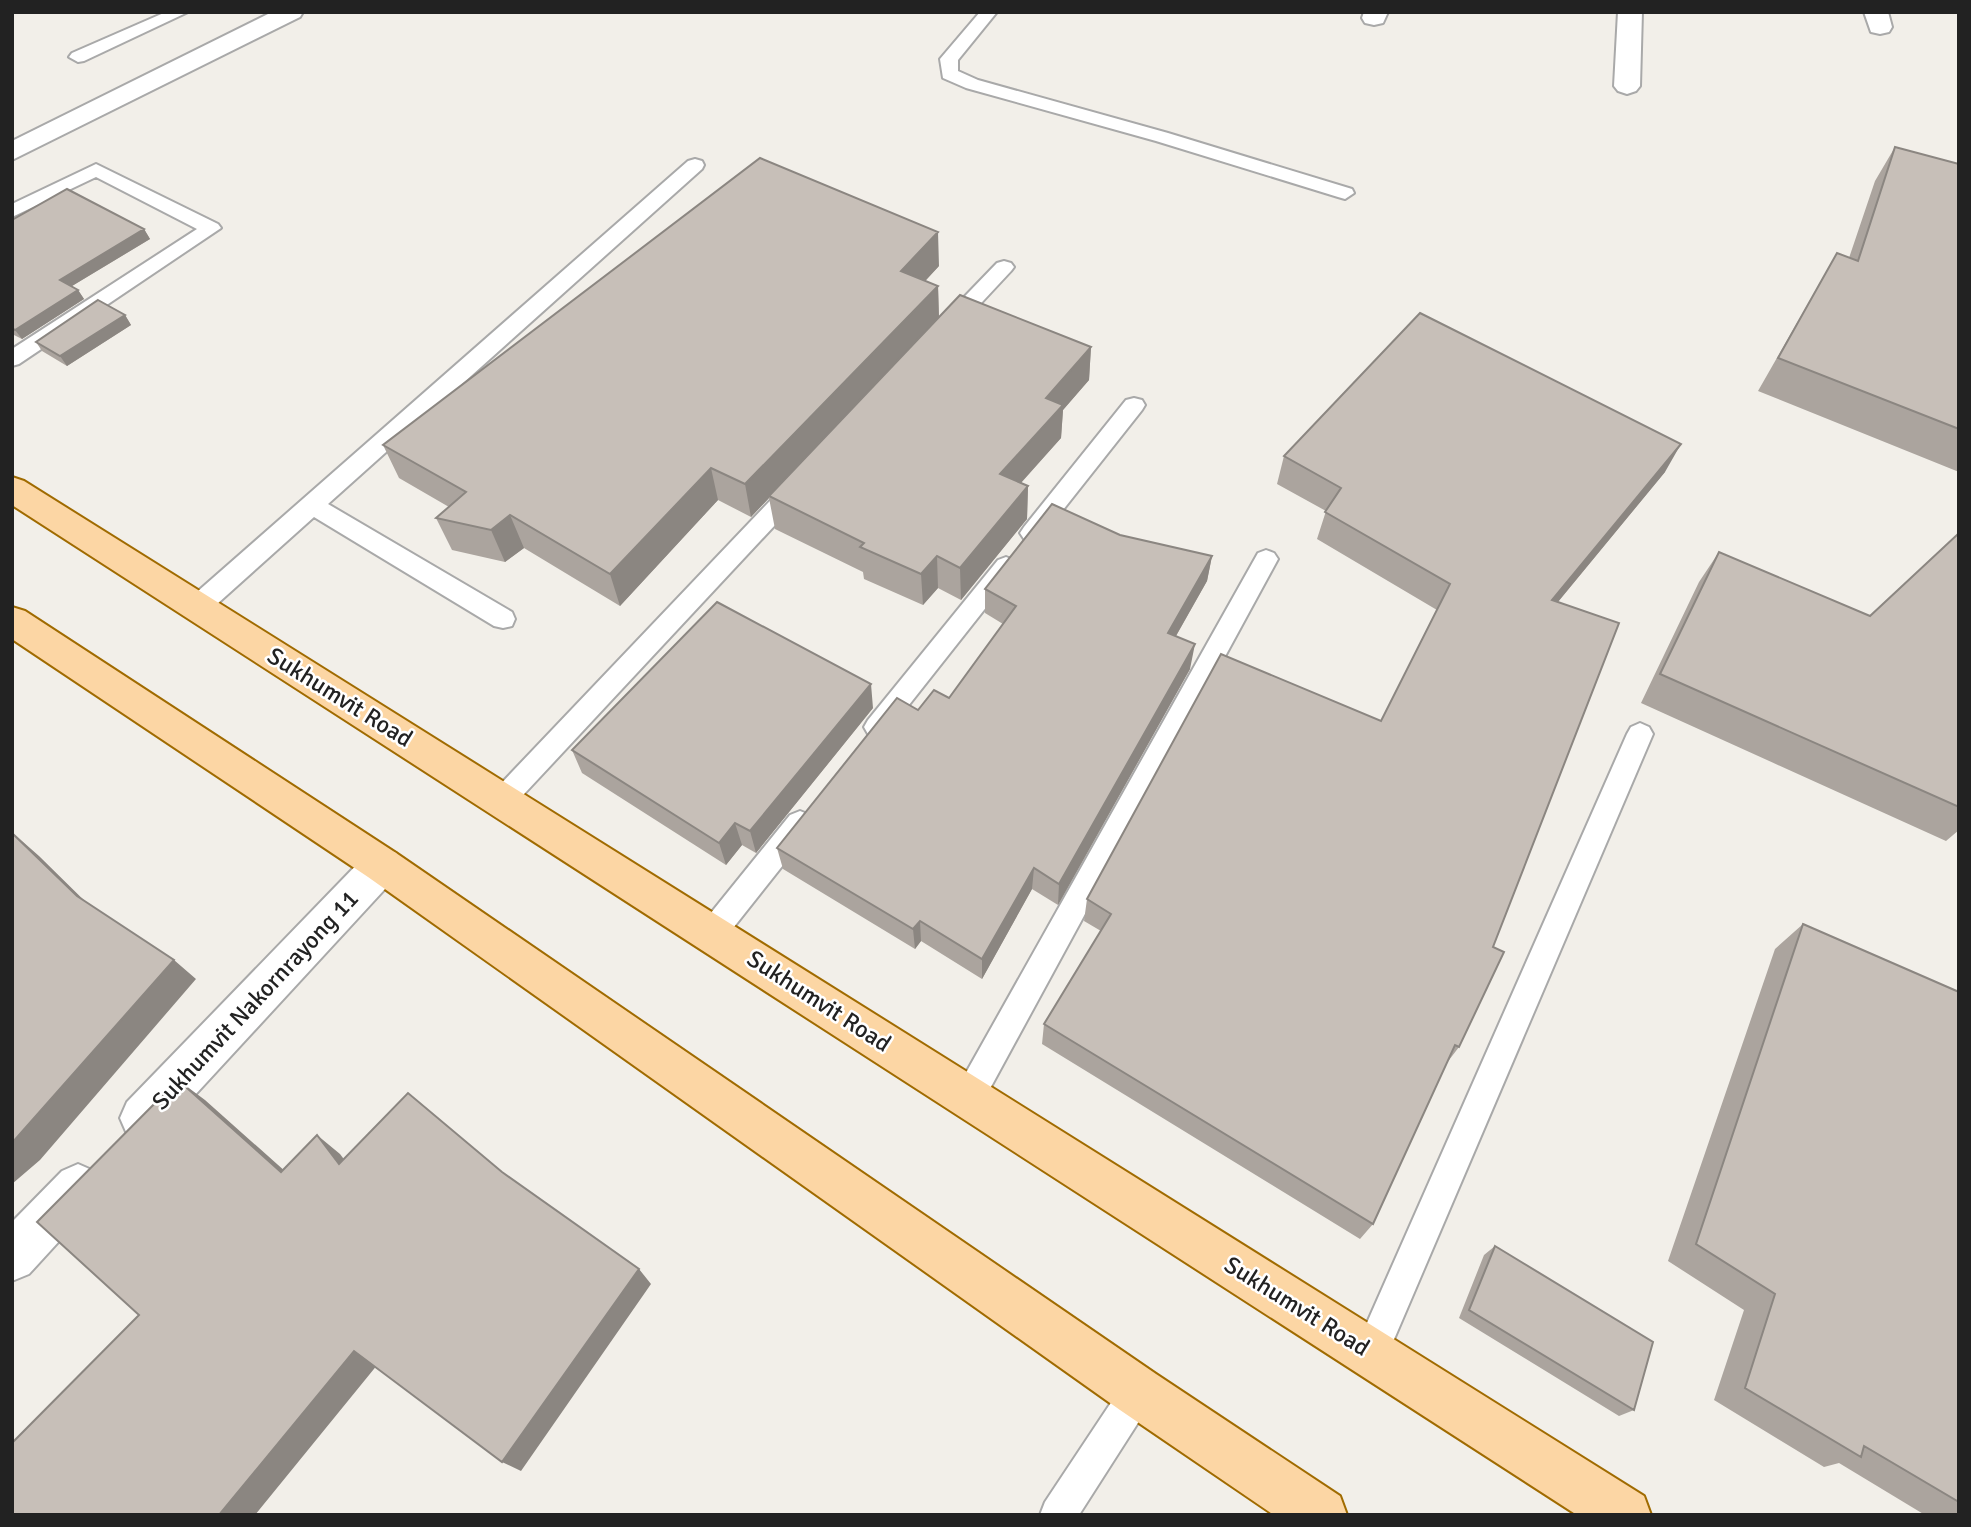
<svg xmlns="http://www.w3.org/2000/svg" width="1971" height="1527" viewBox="0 0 1971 1527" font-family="Signika,sans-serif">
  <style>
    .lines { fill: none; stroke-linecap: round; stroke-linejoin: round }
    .service-casing { stroke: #a9a9a9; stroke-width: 4 }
    .minor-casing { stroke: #a9a9a9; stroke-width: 4 }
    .primary-casing { stroke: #a06b00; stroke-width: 4 }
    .service { fill: #fff; fill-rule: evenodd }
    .minor { fill: #fff; fill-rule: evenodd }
    .primary { fill: #fcd6a4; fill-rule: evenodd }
    .wall { fill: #aba49e }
    .shaded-wall { fill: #8b8681 }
    .building { fill: #c7bfb8; stroke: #8b8681; stroke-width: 2 }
    .labels { text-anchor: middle; stroke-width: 5; stroke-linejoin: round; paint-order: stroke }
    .street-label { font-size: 24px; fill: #222; stroke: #fff }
  </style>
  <rect width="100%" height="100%" fill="#f2efe9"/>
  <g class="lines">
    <defs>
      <path id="service" d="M166 12H188L84 61 78 62 69 57 72 53Z
        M980 12H997L958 60V71L978 80 1168 133 1352 189 1354 193 1345 199 1338 197 1156 141 966 88 943 78 940 59Z
        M695 159 702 161 704 165 702 169 328 504 512 612 515 619 512 626 503 628 494 626 314 517 207 613 198 615 189 613 186 606 189 599 688 161Z
        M96 164 218 224 221 228 19 364 12 366V349L197 229 96 177 12 217V204Z
        M1004 261 1011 263 1014 267 1011 271 956 330H942L939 325 942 320 997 263Z
        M1134 398 1142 400 1145 405 1142 410 1040 539 1032 542 1024 539 1020 533 1024 527 1126 400Z
        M796 480 804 482 807 488 804 494 511 808 502 811 493 808 489 800 493 792 788 482Z
        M1266 550 1274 553 1278 559 980 1107 969 1112 958 1107 954 1097 958 1087 1258 553Z
        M1006 557 1014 560 1018 566 1014 572 886 734 877 737 868 734 864 727 868 720 998 560Z
        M1640 723 1649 727 1653 734 1383 1365 1371 1370 1359 1365 1354 1353 1359 1341 1627 734 1631 727Z
        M800 811 810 815 814 823 810 831 722 942 712 946 702 942 698 933 702 924 790 815Z
        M1138 1375 1150 1380 1155 1392 1150 1404 1079 1515H1040L1045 1502 1126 1380Z"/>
      <path id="minor" d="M272 12H303L300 17 12 160V141Z
        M1364 12H1388L1383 23 1374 25 1365 23 1362 18Z
        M1618 12H1642L1640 86 1636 91 1627 94 1618 91 1614 86Z
        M1864 12H1888L1892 27 1889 32 1880 34 1871 32Z
        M382 847 396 853 402 865 396 877 159 1134 143 1140 127 1134 120 1118 127 1102 368 853Z
        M78 1164 94 1171 101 1187 94 1203 29 1274 12 1281V1222L62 1171Z"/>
      <path id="primary" d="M12 477 24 481 1644 1496 1651 1515H1577L12 505Z
        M12 607 25 611 396 853 1156 1374 1340 1496 1347 1515H1274L1120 1410 368 877 12 639Z"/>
    </defs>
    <use href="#service" class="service-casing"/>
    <use href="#minor" class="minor-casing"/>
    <use href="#primary" class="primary-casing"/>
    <use href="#service" class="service"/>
    <use href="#minor" class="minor"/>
    <use href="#primary" class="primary"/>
  </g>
  <path class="wall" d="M1895 147 1959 164V472L1758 391 1837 253 1849 258 1875 181Z
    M12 220 144 229 150 239 72 286 78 290 84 299 22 339 12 334Z
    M939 266 925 281 938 286 939 317 1091 347 1089 380 1063 410 1061 438 1021 483 1028 486 1027 519 961 600 938 588 923 605 864 579 863 572 775 529 769 498 751 517 718 500 620 606 524 548 505 562 452 550 436 518 449 507 399 478 383 445Z
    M125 315 131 325 67 366 42 351 36 342Z
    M1284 456 1665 472 1558 602 1493 947 1459 1047 1446 1064 1373 1224 1360 1239 1042 1044 1044 1024 1101 931 1084 921 1087 899 1381 721 1437 610 1317 539 1326 511 1277 484Z
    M1959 533V830L1946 841 1641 703 1699 582 1719 552 1870 616Z
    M1120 535 1212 556 1207 581 1176 636 1190 669 1058 905 1032 889 982 979 921 941 915 949 783 869 777 848 918 710 949 698 1003 624 985 613V589Z
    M873 708 756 853 742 845 726 865 582 773 572 750Z
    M1803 924 1959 992V1515H1925L1839 1463 1824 1467 1714 1400 1744 1310 1668 1261 1775 949Z
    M1495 1246 1634 1410 1619 1416 1459 1318 1484 1255Z"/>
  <path class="shaded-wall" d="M144 229 150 239 67 289 60 280Z
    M938 232 939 266 903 305 901 271Z
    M938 286 939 320 769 496V498L751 517 745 484Z
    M78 290 84 299 22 339 15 330Z
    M125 315 131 325 67 366 60 356Z
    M1091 347 1089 380 1063 410 1061 438 1000 506V474L1046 398Z
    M1681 444 1665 472 1538 626 1552 600Z
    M711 468 718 500 620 606 610 574Z
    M1028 486 1027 519 961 600 960 568Z
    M510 515 524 548 505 562 491 530Z
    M937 556 938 588 923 605 921 574Z
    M1212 556 1207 581 1164 657 1168 633Z
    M1195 644 1190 669 1058 905 1059 884Z
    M871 684 873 708 756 853 750 831Z
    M735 823 742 845 726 865 719 843Z
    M14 834 39 856 101 917 77 896Z
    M1034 868 1032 889 982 979V959Z
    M920 921 921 941 915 949 913 929Z
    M174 960 196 979 40 1160 12 1184V1143Z
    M178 1080 205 1100 305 1189 281 1172Z
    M317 1135 340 1154 361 1182 339 1164Z
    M639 1269 651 1284 521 1471 502 1462Z
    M354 1351 378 1364 255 1515H219Z"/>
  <path class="building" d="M1895 147 1959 164V429L1778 358 1837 253 1858 261Z
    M760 158 938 232 901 271 938 286 745 484 711 468 610 574 510 515 491 530 436 518 466 492 383 445Z
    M67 189 144 229 60 280 78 290 15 330 12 328V220Z
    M960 295 1091 347 1046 398 1063 405 1000 474 1028 486 960 568 937 556 921 574 860 547 864 543 769 496Z
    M98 300 125 315 60 356 36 342Z
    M1420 313 1681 444 1552 600 1619 623 1493 947 1504 952 1459 1047 1455 1045 1373 1224 1044 1024 1111 914 1087 899 1221 654 1381 721 1450 584 1325 512 1341 488 1284 456Z
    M1052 504 1120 535 1212 556 1168 633 1195 644 1059 884 1034 868 982 959 920 921 913 929 777 848 897 698 918 710 934 690 949 698 1016 606 985 589Z
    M1959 533V807L1660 674 1719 552 1870 616Z
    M717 602 871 684 750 831 735 823 719 843 572 750Z
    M12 833 77 896 174 960 12 1143Z
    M1803 924 1959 992V1502L1864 1446 1861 1457 1745 1388 1775 1294 1696 1244Z
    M178 1080 281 1172 317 1135 339 1164 408 1093 502 1172 639 1269 502 1462 354 1351 219 1515H12V1443L139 1315 37 1222Z
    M1495 1246 1653 1342 1634 1410 1469 1310Z"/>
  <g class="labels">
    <g class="street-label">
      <text transform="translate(340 697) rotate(32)" y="8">Sukhumvit Road</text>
      <text transform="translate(255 1000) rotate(-47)" y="8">Sukhumvit Nakornrayong 11</text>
      <text transform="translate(819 1001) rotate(33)" y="8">Sukhumvit Road</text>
      <text transform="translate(1297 1306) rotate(32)" y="8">Sukhumvit Road</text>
    </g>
  </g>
  <rect width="1971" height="1527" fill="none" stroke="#222222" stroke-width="28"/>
</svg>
